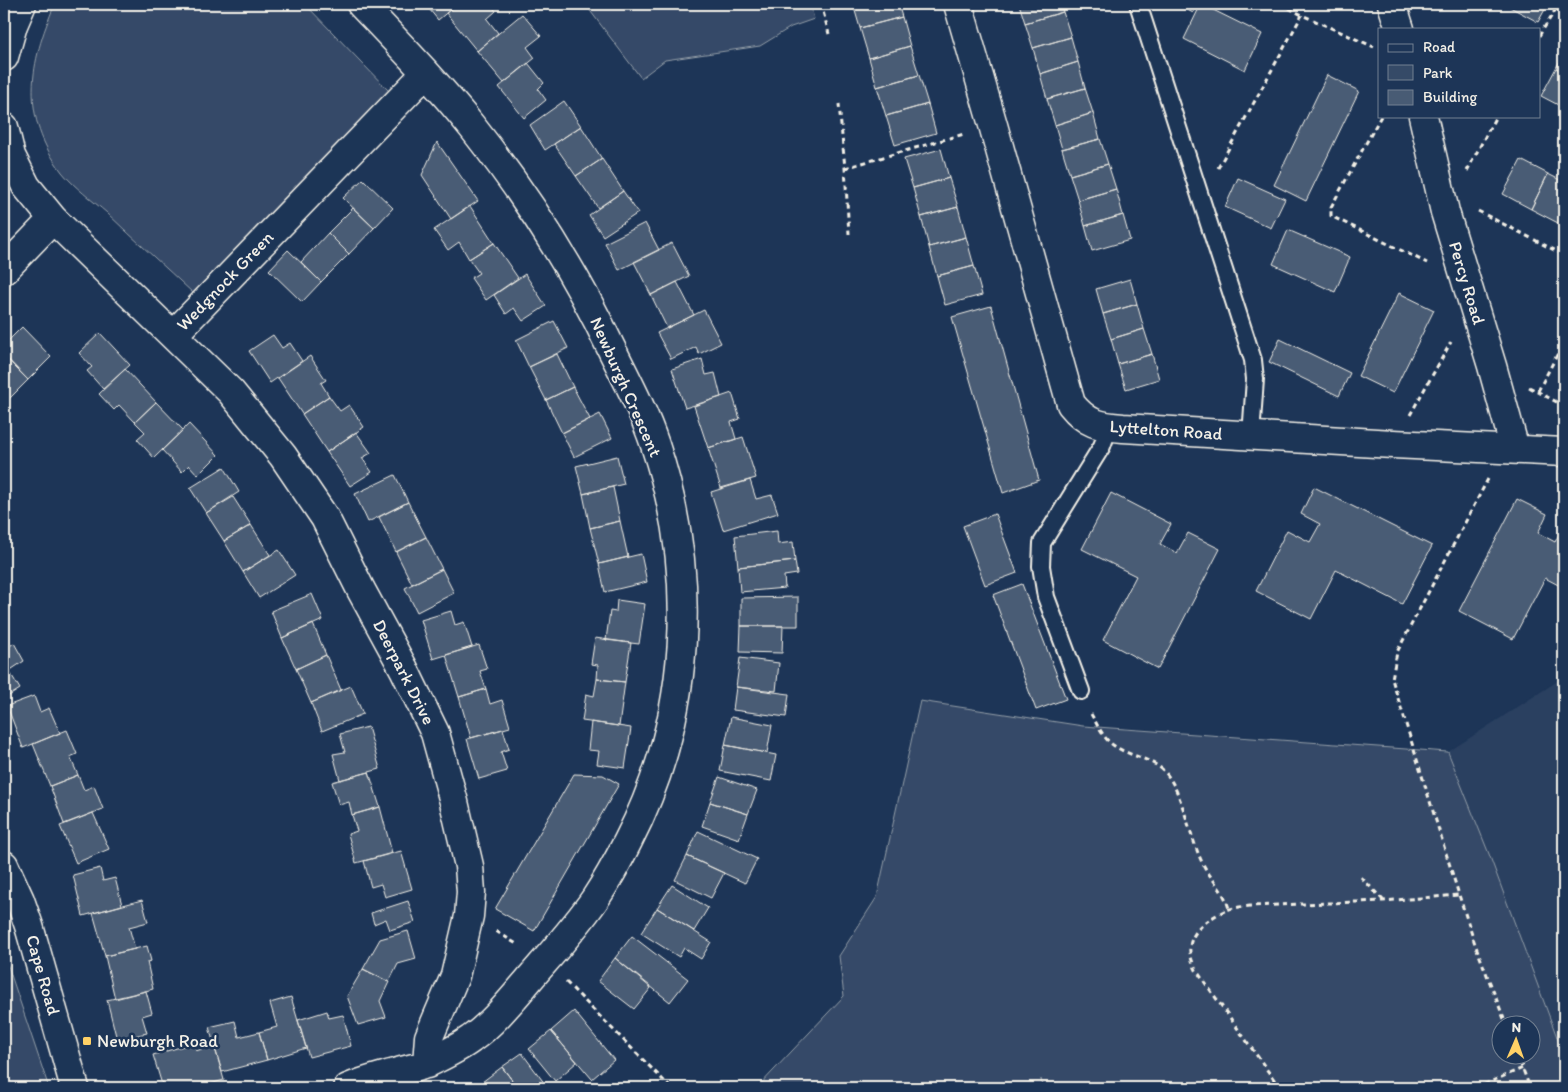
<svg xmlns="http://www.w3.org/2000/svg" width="1568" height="1092" viewBox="0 0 1568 1092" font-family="Itim,sans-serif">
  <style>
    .built { fill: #2a4060 }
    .green { fill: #354a67; stroke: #949ea8; fill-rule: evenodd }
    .building { fill: #485b74; stroke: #f4f1e8 }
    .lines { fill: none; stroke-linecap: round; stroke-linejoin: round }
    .lane-casing { stroke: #f4f1e8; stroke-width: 20 }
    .street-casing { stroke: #f4f1e8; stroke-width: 31 }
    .secondary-casing { stroke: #f4f1e8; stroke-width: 31 }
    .path { stroke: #f4f1e8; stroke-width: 3; stroke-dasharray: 5 4; stroke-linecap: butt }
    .lane { stroke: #1d3557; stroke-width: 16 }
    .street { stroke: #1d3557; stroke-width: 28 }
    .secondary { stroke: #1d3557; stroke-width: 28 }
    .poi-dot { fill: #ffd166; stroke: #1d3557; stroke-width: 2 }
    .labels { text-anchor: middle; stroke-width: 5; stroke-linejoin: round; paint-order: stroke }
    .street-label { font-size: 18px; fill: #f4f1e8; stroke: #1d3557 }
    .poi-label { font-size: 18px; fill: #f4f1e8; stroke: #1d3557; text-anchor: start }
  </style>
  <rect width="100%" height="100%" fill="#1d3557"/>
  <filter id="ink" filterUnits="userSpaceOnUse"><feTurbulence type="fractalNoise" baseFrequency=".02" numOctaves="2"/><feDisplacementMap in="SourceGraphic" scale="10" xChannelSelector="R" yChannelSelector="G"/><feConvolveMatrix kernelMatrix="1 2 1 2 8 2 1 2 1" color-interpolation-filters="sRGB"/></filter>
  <g filter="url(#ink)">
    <path class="built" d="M1564 677V1055L1489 854 1448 752Z"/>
    <path class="green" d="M55 4H305L389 91 193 293C164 266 135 240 107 213 92 200 74 187 62 172 20 116 29 64 55 4Z
      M585 4H810L814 19 791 27 760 46 665 60 641 78Z
      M920 701 1083 726 1448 752 1489 854 1564 1056V1088H1043L1041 1079 1042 1088H757L844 996 839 956 877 897ZM1530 1024V1054H1500V1024Z
      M4 954 49 1088H4Z"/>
    <path class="building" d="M425 4H457L438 20Z
      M457 4H490L496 11 487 19 498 33 477 51 446 13Z
      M853 4H898L902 17 860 28Z
      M1019 4H1061L1063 12 1025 23Z
      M1177 4H1198L1193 13Z
      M1201 4 1262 34 1245 70 1184 39Z
      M1512 4H1548L1538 22 1510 7Z
      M1063 12 1071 37 1033 48 1025 23Z
      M522 14 541 36 527 47 535 58 504 83 477 51Z
      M902 17 910 46 869 58 860 28Z
      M1071 37 1078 62 1040 74 1033 48Z
      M910 46 919 75 877 87 869 58Z
      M1564 53V72L1556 68Z
      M1078 62 1085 88 1047 99 1040 74Z
      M528 63 544 83 538 89 546 100 524 118 499 87Z
      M1556 68 1564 72V108L1541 96Z
      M919 75 928 104 886 116 877 87Z
      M1327 75 1359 91 1306 201 1274 185Z
      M1085 88 1093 113 1055 125 1047 99Z
      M564 101 581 126 545 150 530 125Z
      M928 104 936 133 895 145 886 116Z
      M1093 113 1100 139 1062 149 1055 125Z
      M581 126 602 159 576 176 554 144Z
      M1100 139 1108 164 1070 175 1062 149Z
      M437 142 478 201 451 219 422 175Z
      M941 149 949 178 913 188 904 159Z
      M602 159 623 191 598 208 576 176Z
      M1521 160 1548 174 1531 209 1503 194Z
      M1108 164 1116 189 1078 200 1070 175Z
      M1548 174 1564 182V211L1558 223 1531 209Z
      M949 178 958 207 921 217 913 188Z
      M1238 178 1285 199 1271 228 1225 207Z
      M363 179 393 208 374 228 343 198Z
      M1116 189 1123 215 1085 226 1078 200Z
      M623 191 638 213 603 236 589 215Z
      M470 206 494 243 469 259 459 242 448 250 434 230Z
      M958 207 966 237 929 247 921 217Z
      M353 208 374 228 349 254 328 233Z
      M1123 215 1130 240 1092 251 1085 226Z
      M645 223 659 250 619 270 605 243Z
      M1288 230 1350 257 1335 292 1273 264Z
      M328 233 349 254 321 282 301 262Z
      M966 237 974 266 937 276 929 247Z
      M494 243 518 278 486 300 471 278 479 273 469 259Z
      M672 243 689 276 651 295 634 262Z
      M288 250 321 282 302 302 269 270Z
      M974 266 982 295 945 305 937 276Z
      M525 274 546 306 523 321 514 308 506 314 494 295Z
      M1130 279 1137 304 1103 314 1096 289Z
      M677 282 694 315 667 328 651 295Z
      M1399 293 1434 310 1393 393 1358 376Z
      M1137 304 1144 329 1111 339 1103 314Z
      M991 306 1039 480 1003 493 952 317Z
      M704 310 721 343 699 354 696 347 671 359 657 333Z
      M554 321 568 348 529 367 516 340Z
      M22 327 51 357 28 380 4 355V345Z
      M1144 329 1152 354 1118 364 1111 339Z
      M100 333 130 365 103 389 87 371 92 367 79 353Z
      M273 335 282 348 290 343 302 361 270 383 249 351Z
      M1280 339 1350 373 1339 396 1269 362Z
      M557 354 573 387 546 400 529 367Z
      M1152 354 1159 379 1126 389 1118 364Z
      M310 356 326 380 321 383 329 396 302 414 278 378Z
      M6 358 28 380 4 404V360Z
      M702 359 706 375 715 373 721 397 685 408 672 369Z
      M125 369 156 402 135 422 119 405 114 410 99 394Z
      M573 387 590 419 562 433 546 400Z
      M732 393 740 419 731 422 736 439 708 448 694 406Z
      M329 396 340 411 349 405 364 427 327 452 302 414Z
      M156 402 183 430 154 458 137 439 145 432 135 422Z
      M600 414 612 438 574 457 562 433Z
      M189 424 218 455 198 475 189 465 182 472 162 450Z
      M356 432 371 453 362 458 372 472 350 486 327 452Z
      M743 437 756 478 721 488 708 448Z
      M617 456 624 484 583 494 576 466Z
      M224 467 239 492 206 513 190 488Z
      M395 475 408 502 368 522 355 494Z
      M750 480 756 499 772 495 778 513 723 530 711 492Z
      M613 487 620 521 590 528 583 494Z
      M1314 487 1432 546 1402 604 1336 570 1311 619 1256 591 1287 530 1310 542 1320 524 1301 514Z
      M1111 493 1171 524 1160 544 1177 553 1188 533 1220 549 1158 669 1103 640 1136 576 1082 549Z
      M233 497 251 525 224 541 206 513Z
      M1517 499 1547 514 1538 533 1555 542 1564 525V588L1545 578 1513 639 1459 611Z
      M408 502 426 537 396 552 379 517Z
      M995 514 1017 573 985 585 963 526Z
      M620 521 628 557 599 564 590 528Z
      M251 525 270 555 243 572 224 541Z
      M777 531 778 544 793 542 795 561 738 567 735 536Z
      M426 537 442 569 412 584 396 552Z
      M279 550 295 575 259 598 243 572Z
      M641 554 647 582 605 592 599 564Z
      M795 561 797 574 784 576 785 588 740 592 738 567Z
      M442 569 454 593 417 612 405 588Z
      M1022 584 1066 699 1036 710 993 595Z
      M312 594 323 620 282 638 271 611Z
      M798 597V626H741V598Z
      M617 600 645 604 639 644 606 640 610 611 616 612Z
      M451 611 455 625 464 622 472 647 433 659 421 620Z
      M313 624 326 655 296 669 282 638Z
      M741 626H783L782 653 740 652Z
      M595 638 631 643 625 682 597 679 598 665 591 664Z
      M14 643 24 661 9 671 20 689 4 699V650Z
      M479 645 487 669 480 671 486 689 459 697 446 655Z
      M326 655 341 690 311 703 296 669Z
      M740 658 779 663 776 691 736 687Z
      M597 679 625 682 619 726 582 721 586 694 594 696Z
      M351 686 363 714 322 731 311 703Z
      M736 687 789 694 786 717 733 710Z
      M486 689 490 704 502 700 510 727 471 738 459 697Z
      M34 696 40 712 49 708 60 733 23 748 7 706Z
      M731 717 772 725 767 753 725 745Z
      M591 722 631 728 625 768 597 764 599 751 588 750Z
      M368 727 380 769 340 780 333 754 345 752 340 734Z
      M503 729 509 749 501 752 507 771 479 779 467 739Z
      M67 730 77 754 70 757 78 775 50 786 33 744Z
      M725 745 776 755 771 781 720 771Z
      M369 772 380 807 352 815 349 802 339 805 332 782Z
      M574 774 603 775 619 784 534 931 495 909Z
      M78 775 84 790 94 786 103 809 64 824 50 786Z
      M719 777 757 790 748 814 710 802Z
      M710 802 748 814 739 839 702 826Z
      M380 807 392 853 356 863 348 834 357 831 352 815Z
      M93 813 109 849 76 863 60 826Z
      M698 831 757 859 745 883 687 856Z
      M401 851 412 889 385 897 381 884 371 887 364 861Z
      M687 856 724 873 711 898 675 880Z
      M100 868 103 881 115 878 122 905 83 916 73 875Z
      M672 885 708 908 694 931 657 908Z
      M142 900 148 922 129 927 135 949 105 956 93 913Z
      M408 901 415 922 390 930 386 919 374 924 371 913Z
      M657 908 711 942 701 959 684 948 679 957 641 933Z
      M408 931 416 959 398 964 389 982 363 969 380 939Z
      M632 936 688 979 670 1002 615 958Z
      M147 946 151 961 147 962 153 989 115 999 105 956Z
      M615 958 651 988 634 1009 598 981Z
      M363 969 389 982 380 1001 386 1017 358 1025 347 996Z
      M146 991 152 1013 142 1016 147 1033 117 1040 107 1000Z
      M291 997 306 1048 267 1060 259 1032 277 1027 270 1003Z
      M327 1011 329 1018 343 1015 351 1046 309 1057 298 1020Z
      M574 1011 614 1060 592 1079 551 1031Z
      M235 1021 239 1037 259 1032 267 1060 222 1072 209 1027Z
      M551 1031 577 1062 555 1081 529 1049Z
      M194 1043 196 1051 214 1045 224 1080 196 1088H163L153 1055Z
      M522 1053 548 1088H518L502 1067Z
      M502 1067 518 1088H481L478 1085Z"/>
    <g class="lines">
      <defs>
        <path id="lane" d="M1138 4 1253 360 1255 379 1251 436
          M1081 691 1046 597 1041 566 1042 543 1102 446 1109 427"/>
        <path id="street" d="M958 4 993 125 1071 404C1087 424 1099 426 1123 428L1393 444 1564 452
          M1392 4 1400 29
          M4 57 13 25 22 4
          M1423 116 1445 212 1492 366 1515 449
          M4 127 11 156 26 186 53 219 231 392 283 456 325 518 361 590 404 669 435 733 454 802 469 866 471 892 469 916 455 976 429 1037 427 1064
          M4 270 53 219
          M173 335 426 73
          M348 1088C364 1081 381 1077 398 1072 409 1069 421 1067 430 1062 444 1055 459 1048 471 1039 492 1024 510 1002 527 982 550 955 575 928 595 899 607 881 618 861 628 841 691 719 699 576 655 445 644 412 627 380 611 348 574 270 526 195 473 128 438 84 399 44 361 4"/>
        <path id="secondary" d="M4 865 20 900 29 926 75 1088"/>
      </defs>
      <use href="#lane" class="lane-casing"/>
      <use href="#street" class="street-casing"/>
      <use href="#secondary" class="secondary-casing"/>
      <path class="path" d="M821 4 829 34
        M1281 4 1302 15 1374 47
        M1539 36 1559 4
        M839 104 845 168 849 234
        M1381 116 1331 207V216L1427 263
        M845 168 964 134
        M1218 168 1302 15
        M1467 171 1496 116
        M1478 211 1564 255
        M1529 387 1564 406
        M1538 391 1564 342
        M1410 415 1451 342
        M1488 479 1397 652 1392 679 1459 895 1475 944 1506 1024
        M1091 714C1097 724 1103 738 1113 745 1128 756 1151 758 1164 771 1183 791 1190 841 1204 866 1213 882 1224 890 1229 909
        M1361 877 1383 900
        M496 931 518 945
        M566 982 671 1088
        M1517 1054 1530 1088
        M1280 1088 1196 970C1193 963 1189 955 1190 947 1191 930 1212 916 1227 910 1234 907 1243 907 1250 906L1383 901 1459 895
        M1476 1088 1523 1068"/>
      <use href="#lane" class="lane"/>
      <use href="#street" class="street"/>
      <use href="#secondary" class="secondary"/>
    </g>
  </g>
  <rect class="poi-dot" x="82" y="1036" width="10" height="10" rx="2.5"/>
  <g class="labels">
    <g class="street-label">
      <text transform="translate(225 281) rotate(-46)" y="6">Wedgnock Green</text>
      <text transform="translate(1467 283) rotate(73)" y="6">Percy Road</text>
      <text transform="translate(626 387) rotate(66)" y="6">Newburgh Crescent</text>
      <text transform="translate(1166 430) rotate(4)" y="6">Lyttelton Road</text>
      <text transform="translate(404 672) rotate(63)" y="6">Deerpark Drive</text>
      <text transform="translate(43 975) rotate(74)" y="6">Cape Road</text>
    </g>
    <g class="poi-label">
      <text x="97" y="1047">Newburgh Road</text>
    </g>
  </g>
  <rect width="1568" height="1092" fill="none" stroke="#1d3557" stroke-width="20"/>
  <rect x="10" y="10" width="1548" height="1072" fill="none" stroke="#f4f1e8" stroke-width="2" filter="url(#ink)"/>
  <rect x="1378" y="28" width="162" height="90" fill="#1d3557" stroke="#738091"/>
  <rect x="1388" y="44" width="25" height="8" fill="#1d3557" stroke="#738091"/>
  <text x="1423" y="52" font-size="15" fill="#f4f1e8">Road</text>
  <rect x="1388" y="65" width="25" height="15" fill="#354a67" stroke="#738091"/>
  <text x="1423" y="78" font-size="15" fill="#f4f1e8">Park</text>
  <rect x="1388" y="90" width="25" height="15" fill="#485b74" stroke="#738091"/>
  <text x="1423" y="102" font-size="15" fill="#f4f1e8">Building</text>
  <g transform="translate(1516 1040) rotate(2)"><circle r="24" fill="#1d3557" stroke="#738091"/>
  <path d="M0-4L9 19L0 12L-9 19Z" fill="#ffd166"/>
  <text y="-8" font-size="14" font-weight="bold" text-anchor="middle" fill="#f4f1e8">N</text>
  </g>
</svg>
